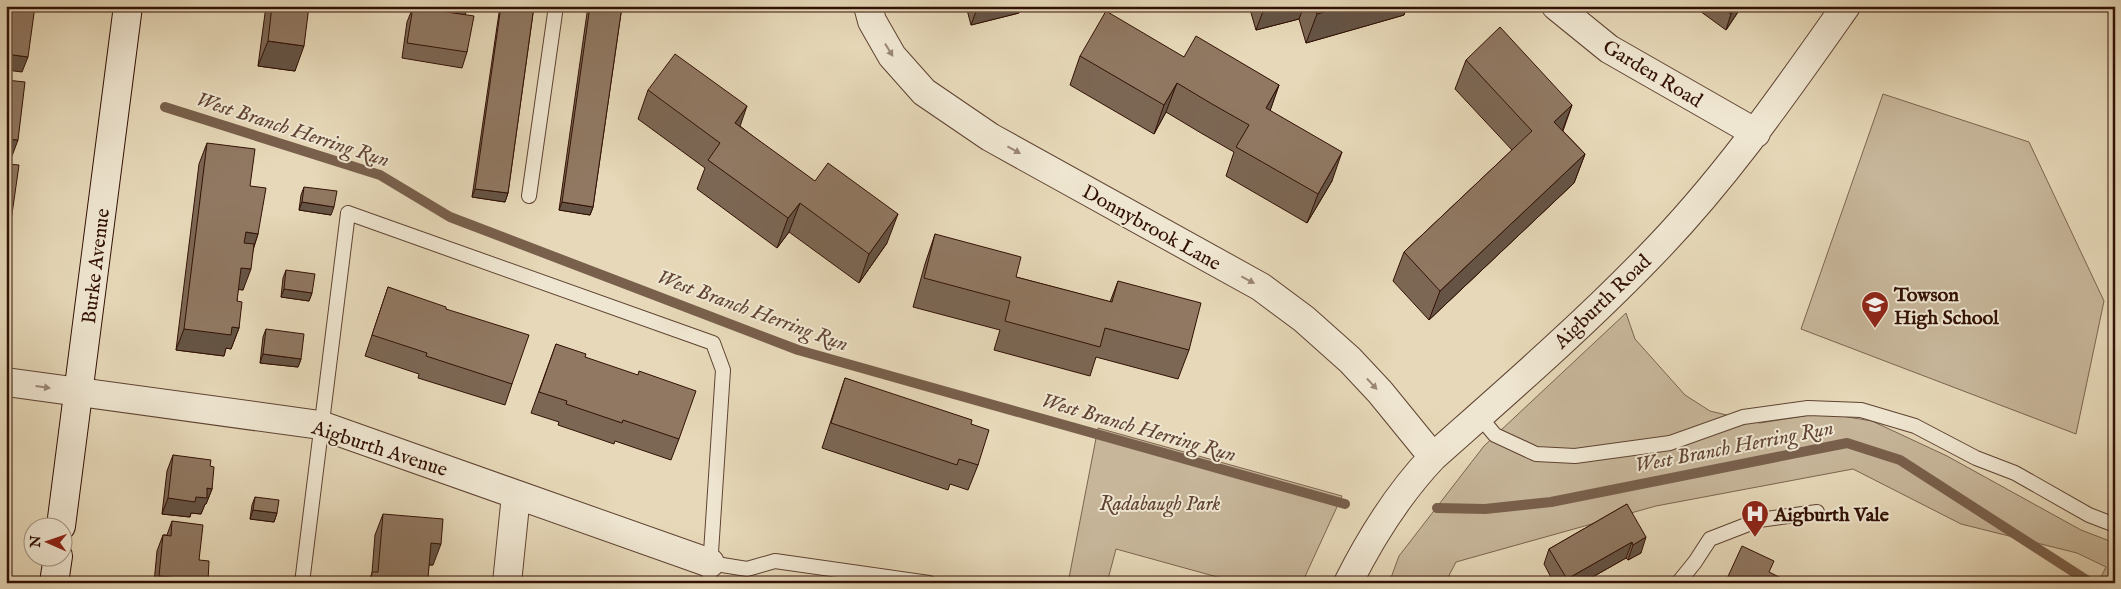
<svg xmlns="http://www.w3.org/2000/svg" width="2121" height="589" viewBox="0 0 2121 589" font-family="'IM FELL English',serif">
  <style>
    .green { fill: #c7b69a; stroke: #7c6450 }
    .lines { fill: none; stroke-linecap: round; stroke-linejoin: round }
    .stream { stroke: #79604c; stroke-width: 10 }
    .lane-casing { stroke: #5f4332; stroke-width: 16 }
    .street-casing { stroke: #5f4332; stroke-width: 30 }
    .secondary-casing { stroke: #321105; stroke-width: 30 }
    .lane { stroke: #efe6d1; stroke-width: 14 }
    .street { stroke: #efe6d1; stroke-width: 28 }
    .secondary { stroke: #efe6d1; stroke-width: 28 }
    .wall { fill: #7c6754; stroke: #321105 }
    .shaded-wall { fill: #655445; stroke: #321105 }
    .building { fill: #907862; stroke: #321105 }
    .oneway { fill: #9a8675 }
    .labels { text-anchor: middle; stroke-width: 4; stroke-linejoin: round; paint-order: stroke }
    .street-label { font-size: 20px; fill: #321105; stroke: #efe6d1 }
    .poi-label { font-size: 20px; font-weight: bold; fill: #321105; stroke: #efe6d1; text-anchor: start }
    .park-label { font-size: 20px; font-style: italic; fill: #5f4332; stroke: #efe6d1 }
    .water-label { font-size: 21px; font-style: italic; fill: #624534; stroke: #efe6d1 }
  </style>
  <rect width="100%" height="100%" fill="#e6d8b8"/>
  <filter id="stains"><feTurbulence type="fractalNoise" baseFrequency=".004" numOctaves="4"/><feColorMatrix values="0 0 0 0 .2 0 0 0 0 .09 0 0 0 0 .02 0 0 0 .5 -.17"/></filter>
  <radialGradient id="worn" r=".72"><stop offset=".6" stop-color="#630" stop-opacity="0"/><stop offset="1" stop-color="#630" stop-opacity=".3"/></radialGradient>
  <path class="green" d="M1883 94 2029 142 2104 301 2076 434 1801 329Z
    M1626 313 1635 339 1685 395 1710 411 1760 423 1823 413 1872 421 1947 456 2081 530 2115 543V583H2098L2106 567 2077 553 1961 524 1853 469 1656 506 1456 562 1445 583H1389L1399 556 1484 446Z
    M1098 428 1342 496 1302 583H1239L1116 549 1107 583H1068Z"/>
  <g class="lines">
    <path class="stream" d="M165 107 380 175 450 217 798 350 1345 504
      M1437 508 1485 509 1551 502 1847 443 1900 460 2091 583"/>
    <defs>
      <path id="lane" d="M529 196 556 6
        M1479 416 1495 435 1536 454 1575 456 1670 443 1743 417 1808 408 1861 410 1915 426 1976 458 2015 473 2089 515 2115 525
        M710 563 747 569 775 561 929 583
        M302 583 348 213 713 343 723 370 709 583
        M1678 583 1695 562 1710 539 1759 520 1817 512"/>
      <path id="street" d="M868 6 872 21 892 56 924 92 990 137 1261 287 1304 319 1350 360 1380 392 1433 457
        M1556 6 1609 49 1756 133
        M6 382 320 425 710 563
        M507 583 516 495
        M1348 583C1371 537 1397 495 1433 457 1505 393 1579 329 1647 259 1723 182 1784 94 1846 6"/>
      <path id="secondary" d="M61 526 128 6
        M54 583 58 556"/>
    </defs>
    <use href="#lane" class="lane-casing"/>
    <use href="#street" class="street-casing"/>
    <use href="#secondary" class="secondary-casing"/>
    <use href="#lane" class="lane"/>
    <use href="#street" class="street"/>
    <use href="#secondary" class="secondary"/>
  </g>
  <path class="wall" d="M266 6H309L295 71 258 66Z
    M451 6H468L465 15 467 52 462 68 402 58 407 22 413 7 450 12Z
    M500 6H534L508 193 505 202 472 197Z
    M588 6H622L593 207 590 215 559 210Z
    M966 6H1021L1019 13 971 25Z
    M1249 6H1407L1404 15 1306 43 1299 19 1256 30Z
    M1693 6H1742L1726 30Z
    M1080 56 1184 57 1279 85 1270 110 1332 181 1307 223 1226 176 1234 152 1201 133 1166 112 1154 134 1070 85Z
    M1466 60 1572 105 1563 131 1585 154 1574 183 1429 320 1393 281 1404 252 1512 150 1455 89Z
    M648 90 740 126 887 243 859 283 789 232 777 248 697 189 705 168 638 119Z
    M207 143 250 186 258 234 254 247 243 290 238 289 237 301 239 328 231 349 226 348 224 356 176 350 199 164Z
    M304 187 331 215 299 210 301 195Z
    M935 234 1016 277 1110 302 1118 281 1189 350 1178 379 1096 357 1090 376 994 350 1000 330 913 307 925 264Z
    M286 270 312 293 309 301 281 297 283 278Z
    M388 287 446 309 512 384 505 405 418 378 419 374 365 356Z
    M266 329 301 359 298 367 260 363 263 337Z
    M556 344 585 357 679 439 671 460 615 441 614 444 558 425 559 422 531 413Z
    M845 378 971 424 978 465 968 490 950 484 948 490 822 448Z
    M173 455 210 466 212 489 206 504H205L201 514 191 513 190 517 162 514 167 471Z
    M255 497 277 513 274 522 250 519 252 505Z
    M1627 504 1641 553 1628 560 1626 558 1582 583H1554L1544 564 1549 549Z
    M383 514 433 565H429L426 583H368L372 573 375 535Z
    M172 521 199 560 208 581 207 583H154L157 551 163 535H167Z"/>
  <path class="shaded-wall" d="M452 6H461L468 7 465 15 450 14Z
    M978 6H1021L1019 13 971 25Z
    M1265 6H1304L1299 19 1256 30Z
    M1343 6H1407L1404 15 1306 43 1317 14Z
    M1737 6H1742L1726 30 1731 14Z
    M268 41 304 46 295 71 258 66Z
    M6 54 28 57 22 72 6 70Z
    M1177 83 1166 112 1154 134 1164 105Z
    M1279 85 1269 114 1266 108Z
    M1572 105 1561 134 1554 122Z
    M747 106 737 135 735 123Z
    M6 139 18 140 12 156 6 155Z
    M1342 152 1332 181 1307 223 1318 194Z
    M1585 154 1574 183 1429 320 1440 291Z
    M475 189 508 193 505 202 472 197Z
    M302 202 334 207 331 215 299 210Z
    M562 202 593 207 590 215 559 210Z
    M800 203 789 232 777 248 788 218Z
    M898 214 887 243 859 283 869 254Z
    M6 227 10 228 6 239Z
    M246 232 258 234 251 255 238 253Z
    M241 268 251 269 243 290 233 289Z
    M284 289 312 293 309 301 281 297Z
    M232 327 239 328 231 349 226 348 224 356 176 350 184 329Z
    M263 354 301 359 298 367 260 363Z
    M207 488 212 489 206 504H205L201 514 191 513 190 517 162 514 168 498 196 497Z
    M253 510 277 513 274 522 250 519Z
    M1646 537 1641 553 1628 560 1633 545Z
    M1632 542 1626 558 1582 583H1565L1567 579Z
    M431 543 441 544 433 565 423 564Z
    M159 576 208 581 207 583H156Z
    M422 577 428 578 426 583H420Z"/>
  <path class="building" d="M6 6H35L28 57 6 54Z
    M272 6H309L304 46 268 41Z
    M501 6H534L508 193 475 189Z
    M590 6H622L593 207 562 202Z
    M1315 6H1343L1317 14Z
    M1720 6H1737L1731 14Z
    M413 7 474 16 467 52 407 43Z
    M1106 11 1184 57 1196 36 1279 85 1266 108 1342 152 1318 194 1236 147 1249 125 1212 104 1177 83 1164 105 1080 56Z
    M1500 27 1572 105 1554 122 1585 154 1440 291 1404 252 1532 131 1466 60Z
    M675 54 747 106 735 123 815 181 828 163 898 214 869 254 800 203 788 218 708 160 720 143 648 90Z
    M6 80 25 82 18 140 6 139Z
    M207 143 255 149 250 186 266 188 258 234 246 232 244 243 254 244 251 269 241 268 237 301 242 302 239 328 232 327 231 335 184 329Z
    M6 164 19 165 10 228 6 227Z
    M304 187 337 191 334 207 302 202Z
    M935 234 1021 257 1016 277 1112 302 1118 281 1201 303 1189 350 1105 328 1100 347 1005 321 1010 301 924 278Z
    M286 270 315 274 312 293 284 289Z
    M388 287 446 307V309L529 335 512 384 426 356 427 353 372 335Z
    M266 329 304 334 301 359 263 354Z
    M556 344 586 354 585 357 638 375 639 371 696 391 679 439 623 420 622 423 566 404 567 401 539 392Z
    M845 378 972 420 971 424 989 430 978 465 959 459 957 465 831 423Z
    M173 455 211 460 210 466 214 467 212 489 207 488V498L196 497 195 502 168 498Z
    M255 497 279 500 277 513 253 510Z
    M1627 504 1646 537 1633 545 1632 542 1567 579 1549 549Z
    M383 514 443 519 441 544 431 543 428 578 422 577V583H371L372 572H378Z
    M172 521 203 525 199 560 209 561 208 581 159 576 163 535 171 536Z
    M1742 546 1774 561 1769 572 1791 583H1725Z"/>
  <defs><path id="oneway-solid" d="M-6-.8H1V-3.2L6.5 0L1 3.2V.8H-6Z" transform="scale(1.25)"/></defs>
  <g class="oneway">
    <use href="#oneway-solid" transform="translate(889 50) rotate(58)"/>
    <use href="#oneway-solid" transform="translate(1014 150) rotate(29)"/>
    <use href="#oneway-solid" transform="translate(1248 280) rotate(28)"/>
    <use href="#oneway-solid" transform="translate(1372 384) rotate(47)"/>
    <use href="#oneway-solid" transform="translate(43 387) rotate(8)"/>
  </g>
  <defs>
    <symbol id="school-pin" viewBox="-11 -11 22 30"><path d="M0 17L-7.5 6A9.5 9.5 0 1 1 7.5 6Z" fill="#8f2418" stroke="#efe6d1"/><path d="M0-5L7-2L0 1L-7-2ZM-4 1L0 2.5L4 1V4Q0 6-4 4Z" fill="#fff"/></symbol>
    <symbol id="hospital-pin" viewBox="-11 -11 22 30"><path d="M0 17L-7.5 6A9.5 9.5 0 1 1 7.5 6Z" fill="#8f2418" stroke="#efe6d1"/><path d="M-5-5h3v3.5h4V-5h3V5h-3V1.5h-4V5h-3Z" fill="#fff"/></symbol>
  </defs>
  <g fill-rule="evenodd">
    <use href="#school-pin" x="1859" y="289" width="32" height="43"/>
    <use href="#hospital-pin" x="1739" y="498" width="32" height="43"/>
  </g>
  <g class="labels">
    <g class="street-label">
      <text transform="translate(1653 73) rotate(31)" y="7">Garden Road</text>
      <text transform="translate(1152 227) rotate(29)" y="7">Donnybrook Lane</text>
      <text transform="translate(95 266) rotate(-83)" y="7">Burke Avenue</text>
      <text transform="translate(1602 301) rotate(-44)" y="7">Aigburth Road</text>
      <text transform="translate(380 448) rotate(18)" y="7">Aigburth Avenue</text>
    </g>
    <g class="poi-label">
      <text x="1894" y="301">Towson<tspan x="1894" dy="23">High School</tspan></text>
      <text x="1774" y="521">Aigburth Vale</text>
    </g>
    <g class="park-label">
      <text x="1160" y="510">Radabaugh Park</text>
    </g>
    <g class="water-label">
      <text transform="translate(293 129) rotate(18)" y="7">West Branch Herring Run</text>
      <text transform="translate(753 310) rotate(20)" y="7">West Branch Herring Run</text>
      <text transform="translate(1139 427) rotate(16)" y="7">West Branch Herring Run</text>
      <text transform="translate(1734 446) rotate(-11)" y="7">West Branch Herring Run</text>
    </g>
  </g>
  <rect width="2121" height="589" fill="none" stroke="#e6d8b8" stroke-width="25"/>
  <rect x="8" y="8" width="2106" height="574" fill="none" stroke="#321105" stroke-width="2.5"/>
  <rect x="12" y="12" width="2096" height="564" fill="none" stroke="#321105"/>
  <g transform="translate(48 542) rotate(272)"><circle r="24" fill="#efe6d1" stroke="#a3917f"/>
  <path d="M0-4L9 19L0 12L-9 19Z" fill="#8f2418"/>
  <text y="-8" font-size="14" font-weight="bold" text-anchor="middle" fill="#321105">N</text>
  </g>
  <rect width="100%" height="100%" filter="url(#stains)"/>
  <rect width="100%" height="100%" fill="url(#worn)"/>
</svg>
